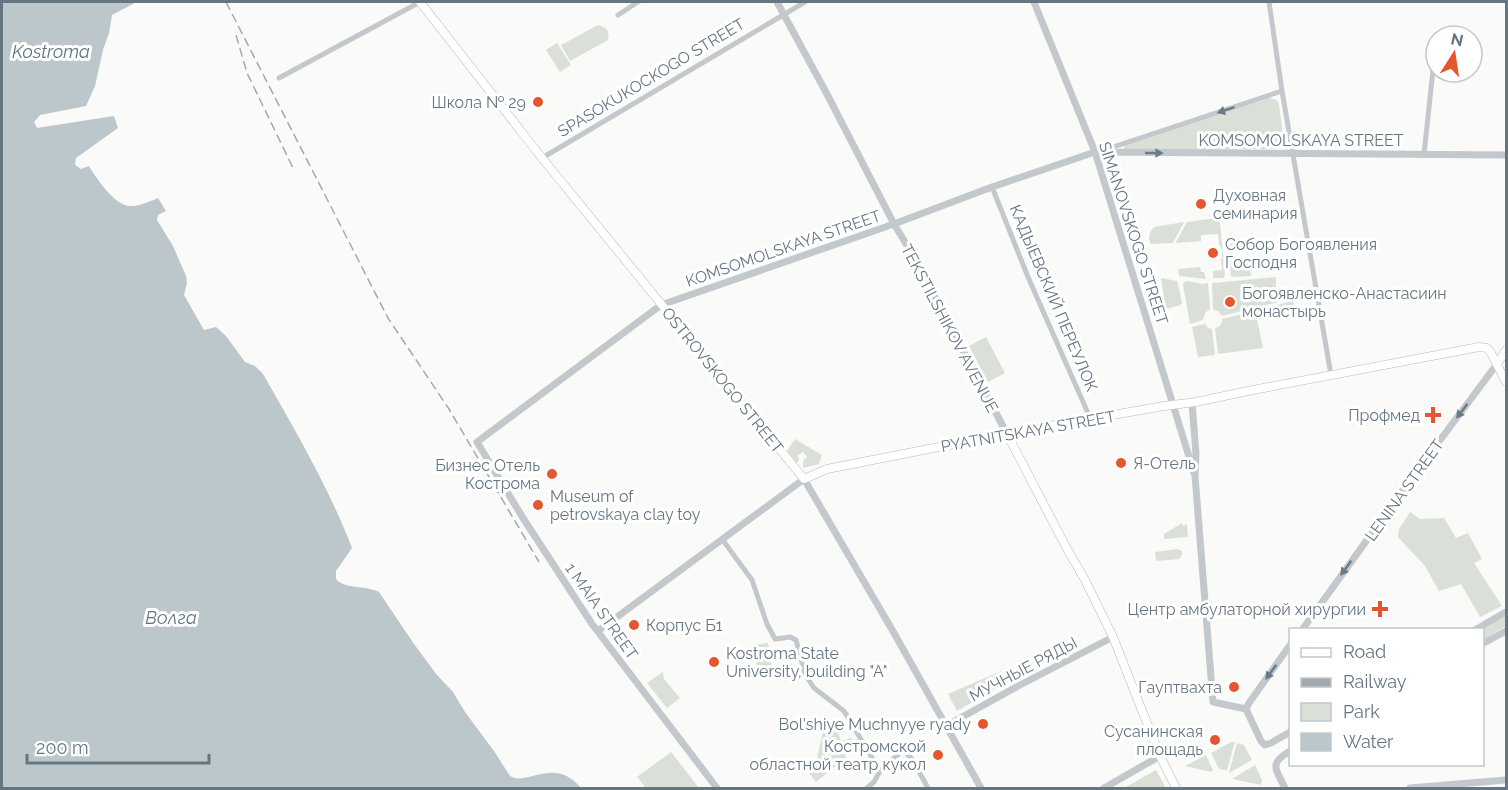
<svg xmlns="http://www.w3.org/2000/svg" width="1508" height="790" viewBox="0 0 1508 790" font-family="Raleway,sans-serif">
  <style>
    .green { fill: #dadfd7 }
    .water { fill: #bbc7cb }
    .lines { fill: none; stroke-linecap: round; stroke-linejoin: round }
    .secondary-casing { stroke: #b3babf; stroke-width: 9 }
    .minor { stroke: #c3c8cc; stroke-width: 5 }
    .tertiary { stroke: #c3c8cc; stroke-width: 7 }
    .secondary { stroke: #fff; stroke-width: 8 }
    .rail { stroke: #a2aab0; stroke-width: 1.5; stroke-dasharray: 9 4.5; stroke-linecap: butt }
    .oneway { fill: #6a7a87 }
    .poi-dot { fill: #e4572e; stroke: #fff; stroke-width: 2 }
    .labels { text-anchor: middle; stroke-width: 6; stroke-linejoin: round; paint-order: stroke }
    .street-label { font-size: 16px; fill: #657683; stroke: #fff }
    .poi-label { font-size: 16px; fill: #657683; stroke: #fff; text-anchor: end }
    .water-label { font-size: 18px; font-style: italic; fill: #60757c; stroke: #fff }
  </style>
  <rect width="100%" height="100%" fill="#fafaf8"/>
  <path class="green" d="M598 25C606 27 610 31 608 40L570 61 561 45Z
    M557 43 571 65 560 72 546 50Z
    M1269 98 1277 100 1279 105 1284 142 1278 149 1124 151V145Z
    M1217 218 1219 219 1220 223 1225 275 1223 278H1213V271L1222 270 1221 259 1222 258V250L1219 244 1218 234 1201 235V241L1177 243 1176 242 1187 222Z
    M1184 222 1173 243 1151 244C1147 238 1150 231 1154 227Z
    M1227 244H1233L1234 270 1250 269 1251 276 1231 277Z
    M1200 267 1201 272H1204L1206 279 1179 276 1178 269Z
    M1276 277V289L1286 300 1222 316 1218 311 1213 310 1212 283Z
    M1161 278 1177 281 1182 302 1181 305 1166 309Z
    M1187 281 1203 284 1208 283 1210 309 1205 313 1203 320 1190 324 1183 285 1184 282Z
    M1293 301 1295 314 1257 320 1263 348 1218 354 1215 328C1220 327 1223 323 1222 319Z
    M1205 324 1208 328 1212 329 1215 355 1198 357 1192 327Z
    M986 337 1005 373 988 382 969 346Z
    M795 439 822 455 819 464 803 468V461L807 457 803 452 798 455 799 460 797 463 787 451Z
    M1410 512 1420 519 1444 518 1456 538 1468 533 1482 559 1474 563 1502 606 1480 617 1461 584 1439 591 1425 566 1398 537 1399 529Z
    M1182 523 1183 526 1187 524 1188 537 1164 539V534Z
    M1178 549 1182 551V555L1179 559 1156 561 1155 552Z
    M1506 616V626L1483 640 1482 630Z
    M768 643 772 669 757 670 755 645Z
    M1001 671 1007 682 957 711 948 694Z
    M663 672 664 679 680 698 667 708 647 683Z
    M833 719 841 741 851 738 855 745 844 752 846 758 842 761 816 782 807 770 816 763 825 723Z
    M1231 742H1235L1227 770 1219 769 1211 753Z
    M1237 743 1244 745 1252 760 1229 773Z
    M671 752 699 788H646L637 777Z
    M1206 755 1213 770 1211 772 1185 766Z
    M1255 765 1262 780 1261 785 1232 779Z
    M1156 770 1166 788H1124Z"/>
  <path class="water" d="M2 2H134L133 4 112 15 109 33 103 50 95 86 86 106 40 115 34 122 37 128 114 116 118 128 76 158 75 165 81 169 89 166C96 178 115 206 130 206 139 207 150 201 158 198L166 211 158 215 157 220 173 246 186 276 187 283 184 295 204 330 216 327 226 336 245 362 255 366 263 374C295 430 329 488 352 548L336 571V579C346 590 366 585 379 592L414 644 437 675 453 692 465 712 494 751 510 776C517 780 521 778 529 777 552 771 564 769 581 788H2Z"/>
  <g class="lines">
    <defs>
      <path id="secondary" d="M420 2 542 158 804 479 827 469 1015 432 1164 406 1196 402 1253 390 1479 347 1487 348 1491 353 1506 382
        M1497 364 1506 350
        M1007 434 1066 547 1085 580 1113 637 1160 756 1176 788"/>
    </defs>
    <use href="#secondary" class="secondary-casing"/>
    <path class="minor" d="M1269 2 1282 91 1331 375
      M618 15 638 2
      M279 78 420 2
      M1101 151 1282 91
      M1424 154 1433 70
      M542 158 805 2
      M992 187 1028 277 1091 420
      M722 539 752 580 767 624 775 639 790 637 796 640 805 674 814 688 844 711 880 771
      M867 788 874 782 880 771 903 750 912 759 928 788"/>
    <path class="tertiary" d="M777 2 828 96 894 224 914 257 1007 434
      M1034 2 1095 152 1195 476
      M1192 403 1196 454 1195 476 1213 702 1246 709
      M1302 630 1411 479 1497 364
      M1475 630 1506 612
      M598 631 804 479 894 633 981 788
      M1482 644 1506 631
      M1246 709 1249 703 1290 645
      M1246 709 1261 741 1265 745 1271 743 1290 732
      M946 726 1020 685 1113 637
      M717 788 592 624 523 518 477 442 661 305 894 224 992 187 1095 152 1506 155
      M1104 788 1160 756
      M1285 788C1276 769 1268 764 1290 751
      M1410 788 1506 780"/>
    <use href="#secondary" class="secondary"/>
    <path class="rail" d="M226 2 388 318 449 409 539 562
      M236 35 247 73 294 170"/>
  </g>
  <defs><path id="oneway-solid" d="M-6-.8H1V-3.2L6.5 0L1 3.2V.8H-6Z" transform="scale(1.5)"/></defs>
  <g class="oneway">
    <use href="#oneway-solid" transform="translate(1226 110) rotate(162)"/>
    <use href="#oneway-solid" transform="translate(1154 153)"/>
    <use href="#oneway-solid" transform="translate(1462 411) rotate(127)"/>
    <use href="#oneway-solid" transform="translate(1346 568) rotate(126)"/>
    <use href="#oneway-solid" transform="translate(1271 672) rotate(126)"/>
  </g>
  <g class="poi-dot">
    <circle cx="538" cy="102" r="6"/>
    <circle cx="1201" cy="204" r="6"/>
    <circle cx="1213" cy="253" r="6"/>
    <circle cx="1230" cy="302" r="6"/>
    <path d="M1430 406h6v6h6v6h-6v6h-6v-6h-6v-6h6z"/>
    <circle cx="1121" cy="463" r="6"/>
    <circle cx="552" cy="474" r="6"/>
    <circle cx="538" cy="505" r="6"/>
    <path d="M1377 600h6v6h6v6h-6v6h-6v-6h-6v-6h6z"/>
    <circle cx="634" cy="625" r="6"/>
    <circle cx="714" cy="662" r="6"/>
    <circle cx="1234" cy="687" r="6"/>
    <circle cx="983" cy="724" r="6"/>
    <circle cx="1215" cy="740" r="6"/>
    <circle cx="938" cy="755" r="6"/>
  </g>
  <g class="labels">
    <g class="street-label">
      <text transform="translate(651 77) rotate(-31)" y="6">SPASOKUKOСKOGO STREET</text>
      <text x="1301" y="146">KOMSOMOLSKAYA STREET</text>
      <text transform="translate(1134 233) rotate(72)" y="6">SIMANOVSKOGO STREET</text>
      <text transform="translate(783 248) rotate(-19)" y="6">KOMSOMOLSKAYA STREET</text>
      <text transform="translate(1054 298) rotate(67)" y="6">КАДЫЕВСКИЙ ПЕРЕУЛОК</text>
      <text transform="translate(950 328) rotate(62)" y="6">TEKSTILSHIKOV AVENUE</text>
      <text transform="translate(723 380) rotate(51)" y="6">OSTROVSKOGO STREET</text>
      <text transform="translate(1028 431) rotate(-10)" y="6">PYATNITSKAYA STREET</text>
      <text transform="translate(1404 490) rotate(-54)" y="6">LENINA STREET</text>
      <text transform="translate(602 611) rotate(55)" y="6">1 MAIA STREET</text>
      <text transform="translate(1023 669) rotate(-28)" y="6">МУЧНЫЕ РЯДЫ</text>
    </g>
    <g class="poi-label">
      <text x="526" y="108">Школа № 29</text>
      <text x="1213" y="201" text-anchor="start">Духовная<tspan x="1213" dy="18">семинария</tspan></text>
      <text x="1225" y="250" text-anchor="start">Собор Богоявления<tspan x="1225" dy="18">Господня</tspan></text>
      <text x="1242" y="299" text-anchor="start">Богоявленско-Анастасиин<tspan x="1242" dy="18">монастырь</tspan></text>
      <text x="1420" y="421">Профмед</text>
      <text x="1133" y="469" text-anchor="start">Я-Отель</text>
      <text x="540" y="471">Бизнес Отель<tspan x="540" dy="18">Кострома</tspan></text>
      <text x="550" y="502" text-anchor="start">Museum of<tspan x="550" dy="18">petrovskaya clay toy</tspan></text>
      <text x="1366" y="615">Центр амбулаторной хирургии</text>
      <text x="646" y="631" text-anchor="start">Корпус Б1</text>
      <text x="726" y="659" text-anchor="start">Kostroma State<tspan x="726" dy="18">University, building "A"</tspan></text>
      <text x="1222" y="693">Гауптвахта</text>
      <text x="971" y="730">Bol'shiye Muchnyye ryady</text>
      <text x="1203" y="737">Сусанинская<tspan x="1203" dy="18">площадь</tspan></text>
      <text x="926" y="752">Костромской<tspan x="926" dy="18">областной театр кукол</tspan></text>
    </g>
    <g class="water-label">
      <text x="51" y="58">Kostroma</text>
      <text x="171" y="624">Волга</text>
    </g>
  </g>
  <rect width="1508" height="790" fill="none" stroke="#657683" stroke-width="6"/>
  <rect x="1289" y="628" width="195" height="138" fill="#ffffff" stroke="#c1c8cd" stroke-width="1.5"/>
  <rect x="1301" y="648" width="30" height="9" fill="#ffffff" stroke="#c1c8cd" stroke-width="1.5"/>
  <text x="1343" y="658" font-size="18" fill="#657683">Road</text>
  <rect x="1301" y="678" width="30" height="9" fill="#a2aab0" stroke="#c1c8cd" stroke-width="1.5"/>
  <text x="1343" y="688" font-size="18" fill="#657683">Railway</text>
  <rect x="1301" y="703" width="30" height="18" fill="#dadfd7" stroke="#c1c8cd" stroke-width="1.5"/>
  <text x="1343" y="718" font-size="18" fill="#657683">Park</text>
  <rect x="1301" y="733" width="30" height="18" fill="#bbc7cb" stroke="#c1c8cd" stroke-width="1.5"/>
  <text x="1343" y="748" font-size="18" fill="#657683">Water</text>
  <g transform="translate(1454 54) rotate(12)"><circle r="28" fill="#ffffff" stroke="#c1c8cd" stroke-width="1.5"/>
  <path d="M0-4.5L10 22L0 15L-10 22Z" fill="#e4572e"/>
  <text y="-9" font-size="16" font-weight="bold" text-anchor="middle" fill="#657683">N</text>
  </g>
  <path d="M27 754v9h182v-9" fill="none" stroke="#657683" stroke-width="3"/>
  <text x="36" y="754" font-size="18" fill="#657683" stroke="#ffffff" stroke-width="4.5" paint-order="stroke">200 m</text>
</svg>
